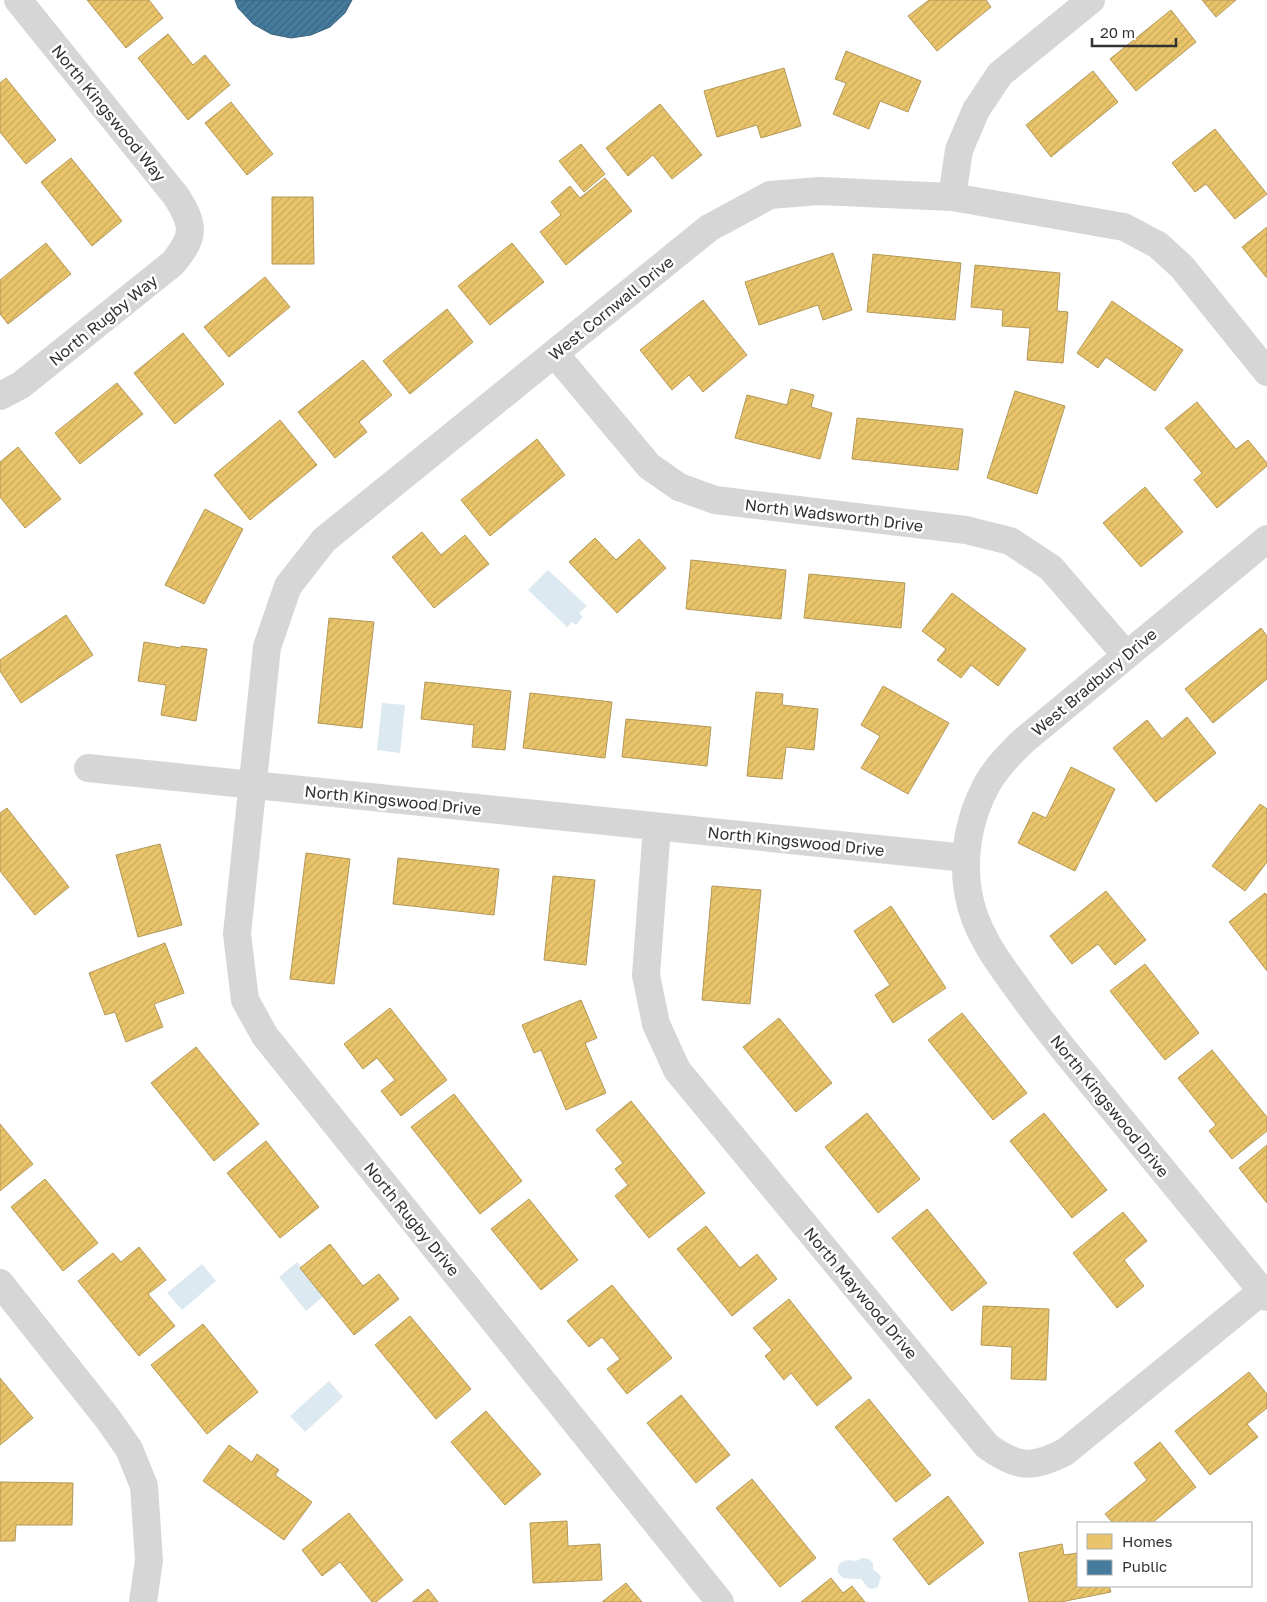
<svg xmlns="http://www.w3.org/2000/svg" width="1267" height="1602" viewBox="0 0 1267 1602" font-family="'Golos Text',sans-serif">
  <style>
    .water { fill: #dce9f0 }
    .homes { fill: url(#homes-hatch); stroke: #b29859 }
    .public { fill: url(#public-hatch); stroke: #3f657d }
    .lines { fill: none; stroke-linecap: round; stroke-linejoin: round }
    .minor { stroke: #d6d6d6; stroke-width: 28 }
    .labels { text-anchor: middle; stroke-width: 5; stroke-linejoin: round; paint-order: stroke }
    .street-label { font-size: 16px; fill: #323232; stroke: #fff }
  </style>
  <defs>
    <pattern id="homes-hatch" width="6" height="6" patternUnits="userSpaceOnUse" patternTransform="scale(1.25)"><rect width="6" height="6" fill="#e9c46a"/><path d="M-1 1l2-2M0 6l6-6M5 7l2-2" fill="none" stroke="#c8a95c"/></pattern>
    <pattern id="public-hatch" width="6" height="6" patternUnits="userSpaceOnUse" patternTransform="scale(1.25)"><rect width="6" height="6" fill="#457b9d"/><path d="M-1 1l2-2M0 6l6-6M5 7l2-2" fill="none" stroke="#3a6581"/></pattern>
  </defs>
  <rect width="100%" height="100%" fill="#fff"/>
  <path class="water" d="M548 570 587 606 579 613 583 617 576 625 572 622 567 627 528 590Z
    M382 703 405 705 400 753 377 750Z
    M297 1262 324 1296 306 1311 279 1277Z
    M202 1264 216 1281 182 1310 167 1293Z
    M329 1381 343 1397 305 1432 290 1416Z
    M862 1558 869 1559 873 1563V1569L881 1576 878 1587 873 1589 868 1588 861 1579C856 1579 849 1579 844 1578 834 1575 834 1556 856 1561Z"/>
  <path class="homes" d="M87 0H149L163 18 126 48Z
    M929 0H986L991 7 937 51 908 16Z
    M1202 0H1236L1216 17Z
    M1171 10 1196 42 1136 91 1110 59Z
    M168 34 193 65 205 55 230 85 188 120 138 58Z
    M846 51 921 81 908 112 880 101 869 129 833 114 846 83 835 79Z
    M784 68 801 126 761 138 757 125 717 137 704 91Z
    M1093 71 1118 102 1051 157 1026 125Z
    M6 78 56 140 26 164 0 132V83Z
    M231 102 273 154 247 175 205 123Z
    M660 104 702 155 672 179 653 155 628 176 606 148Z
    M1215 129 1267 194 1235 219 1206 184 1195 192 1172 163Z
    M581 144 605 174 584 192 559 161Z
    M71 158 122 221 92 246 41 182Z
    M605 178 632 211 566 265 540 232 561 215 551 202 570 186 580 198Z
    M272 197H313L314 264H272Z
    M1267 227V277H1266L1242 247Z
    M46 243 71 274 8 324 0 314V280Z
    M512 243 544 282 490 325 458 286Z
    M833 253 852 310 823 320 818 305 759 325 745 282Z
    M873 254 961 263 955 320 867 312Z
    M975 265 1060 273 1057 311 1068 312 1063 363 1027 360 1030 328 1002 326 1003 310 971 307Z
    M265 277 290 307 229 357 204 327Z
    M703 300 747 355 703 392 689 375 672 390 640 350Z
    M1112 301 1183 350 1155 391 1106 357 1098 368 1077 353Z
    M447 309 473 342 410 394 383 361Z
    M183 333 224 384 175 424 134 373Z
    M363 360 392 395 359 422 367 432 335 458 298 412Z
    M117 383 143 414 80 464 55 433Z
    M791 389 814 395 811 407 832 413 820 459 735 438 747 395 787 405Z
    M1015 391 1065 406 1037 494 987 478Z
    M1197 402 1236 449 1248 440 1267 463V466L1217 508 1194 480 1202 473 1165 428Z
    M857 418 963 429 958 470 852 459Z
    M280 420 317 465 250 520 214 475Z
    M537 439 565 475 490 536 461 500Z
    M18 447 61 499 25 528 0 497V462Z
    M1145 487 1183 532 1141 567 1103 523Z
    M205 509 243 529 204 604 165 585Z
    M422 532 441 555 465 535 489 564 434 608 392 557Z
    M595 538 616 560 639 539 666 568 617 613 569 562Z
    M691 560 786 570 781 619 686 609Z
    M809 574 905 583 901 628 804 618Z
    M952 593 1026 649 998 686 971 665 961 678 937 660 946 649 922 631Z
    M66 615 93 655 21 703 0 671V660Z
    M329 618 374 622 362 728 318 723Z
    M1261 628 1267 636V679L1213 723 1185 689Z
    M144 642 181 648V646L207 649 196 721 161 715 166 685 138 681Z
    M425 682 511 691 505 750 472 747 474 725 421 719Z
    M883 686 949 723 908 794 861 768 880 736 861 725Z
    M756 692 783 694 782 705 818 709 814 750 786 747 782 779 747 776Z
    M530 693 612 702 605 758 523 748Z
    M1187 717 1216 753 1156 802 1113 748 1147 720 1162 739Z
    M626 719 711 727 707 766 622 757Z
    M1071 767 1115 789 1075 871 1018 843 1033 812 1046 818Z
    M1260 804 1267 809V862L1245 891 1212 866Z
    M7 808 69 887 35 915 0 871V813Z
    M160 844 182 925 138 937 116 855Z
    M306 853 350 859 334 984 290 979Z
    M398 858 499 869 494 915 393 904Z
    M553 876 595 880 586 965 544 960Z
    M712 886 761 890 750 1004 702 1000Z
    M1106 891 1146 940 1115 965 1098 944 1072 964 1050 936Z
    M1265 893 1267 895V971L1229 922Z
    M891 906 946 988 893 1023 875 995 890 985 854 931Z
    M165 943 184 993 154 1004 163 1027 126 1042 115 1012 105 1015 89 973Z
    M1145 964 1199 1033 1165 1060 1110 991Z
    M581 1000 597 1038 585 1043 606 1093 566 1110 541 1050 534 1053 522 1025Z
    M390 1008 447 1080 401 1116 381 1091 395 1080 377 1058 363 1069 344 1044Z
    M962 1013 1027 1093 993 1120 928 1040Z
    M779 1018 832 1083 796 1112 743 1047Z
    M196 1047 259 1124 214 1161 151 1083Z
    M1212 1050 1267 1117V1131L1232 1159 1209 1131 1216 1125 1178 1078Z
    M454 1094 522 1181 480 1214 411 1127Z
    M631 1101 705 1193 649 1238 615 1196 628 1185 615 1169 623 1163 596 1130Z
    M867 1113 920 1179 878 1213 825 1147Z
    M1044 1113 1107 1190 1072 1218 1010 1141Z
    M0 1124 33 1164 0 1191Z
    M266 1141 319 1207 280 1238 227 1173Z
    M1267 1145V1203L1239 1168Z
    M45 1179 98 1243 63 1271 11 1207Z
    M529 1199 578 1260 541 1290 491 1229Z
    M927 1209 987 1283 952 1311 892 1238Z
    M1123 1212 1147 1241 1124 1260 1144 1286 1117 1308 1073 1253Z
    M706 1226 740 1268 757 1254 777 1279 732 1316 677 1249Z
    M330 1244 363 1286 379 1274 399 1299 354 1335 300 1268Z
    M139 1247 166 1280 148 1294 175 1326 139 1356 78 1281 113 1253 121 1262Z
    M612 1285 672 1358 627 1394 607 1369 620 1359 602 1337 589 1347 567 1321Z
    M789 1299 852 1378 817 1406 791 1373 784 1380 765 1356 772 1350 753 1328Z
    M983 1306 1049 1309 1046 1380 1011 1379 1012 1347 981 1345Z
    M410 1316 471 1389 436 1419 375 1345Z
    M203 1324 258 1392 207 1434 151 1365Z
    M1249 1372 1267 1394V1408L1247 1424 1258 1437 1210 1475 1175 1431Z
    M0 1378 33 1418 0 1445Z
    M681 1395 730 1455 696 1483 647 1423Z
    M869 1399 931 1475 896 1502 835 1427Z
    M486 1411 541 1474 505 1505 451 1442Z
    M1160 1442 1196 1487 1152 1523H1113L1105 1514 1147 1480 1134 1463Z
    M229 1445 252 1462 257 1454 279 1470 275 1475 312 1502 284 1540 203 1481Z
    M752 1479 816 1558 780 1587 716 1508Z
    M0 1482 73 1483 72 1525H16L15 1541H0Z
    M948 1496 984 1543 929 1585 893 1539Z
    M349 1513 403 1580 376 1602H372L340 1562 322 1576 302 1550Z
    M567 1521 568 1546 600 1544 602 1580 533 1583 530 1523Z
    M1062 1544 1064 1555 1078 1553V1586H1109L1111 1592 1061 1602H1029L1019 1553Z
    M831 1578 843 1593 852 1586 865 1602H801Z
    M626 1583 642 1602H602Z
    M428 1589 438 1602H412Z"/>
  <path class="public" d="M235 0H352L345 13 330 27 311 35 291 38 271 34 253 24 238 8Z"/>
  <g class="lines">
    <path class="minor" d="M952 197 1124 227 1158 245 1182 267 1267 372
      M555 354 649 466 679 487 715 500 966 530 1010 541 1051 568 1126 655
      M0 396 21 385 173 263C195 236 195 226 176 196L18 0
      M1267 539 1022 742C1009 755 995 769 986 786 969 818 962 856 968 892 974 930 997 961 1020 992 1048 1032 1080 1069 1111 1107 1163 1171 1215 1234 1267 1297
      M88 768 966 858
      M657 827 646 975 656 1024 677 1070 987 1446C1017 1468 1032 1469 1065 1452L1262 1291
      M0 1283 108 1419 129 1449 144 1486 149 1560 143 1602
      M720 1602 265 1036 245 1000 237 934 267 647 288 586 324 540 709 228 770 195 819 191 952 197 959 150 976 110 1000 74 1091 0"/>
  </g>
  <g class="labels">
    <g class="street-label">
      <text transform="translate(109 113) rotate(51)" y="6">North Kingswood Way</text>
      <text transform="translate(611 308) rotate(-39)" y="6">West Cornwall Drive</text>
      <text transform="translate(103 320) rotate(-39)" y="6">North Rugby Way</text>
      <text transform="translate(834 515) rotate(7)" y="6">North Wadsworth Drive</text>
      <text transform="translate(1094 682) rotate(-40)" y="6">West Bradbury Drive</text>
      <text transform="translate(393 800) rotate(6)" y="6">North Kingswood Drive</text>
      <text transform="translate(796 841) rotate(6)" y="6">North Kingswood Drive</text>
      <text transform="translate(1110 1106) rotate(51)" y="6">North Kingswood Drive</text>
      <text transform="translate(412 1219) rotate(51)" y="6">North Rugby Drive</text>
      <text transform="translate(861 1293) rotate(50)" y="6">North Maywood Drive</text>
    </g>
  </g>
  <rect x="1077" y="1522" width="175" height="65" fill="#ffffff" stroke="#adadad"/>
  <rect x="1087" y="1534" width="25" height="15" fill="#e9c46a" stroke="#adadad"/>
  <text x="1122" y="1547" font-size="15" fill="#323232">Homes</text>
  <rect x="1087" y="1560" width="25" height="15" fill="#457b9d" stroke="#adadad"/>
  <text x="1122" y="1572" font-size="15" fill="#323232">Public</text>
  <path d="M1092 38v8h84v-8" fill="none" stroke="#323232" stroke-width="2.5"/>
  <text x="1100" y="38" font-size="15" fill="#323232" stroke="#ffffff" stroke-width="4" paint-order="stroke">20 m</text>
</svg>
